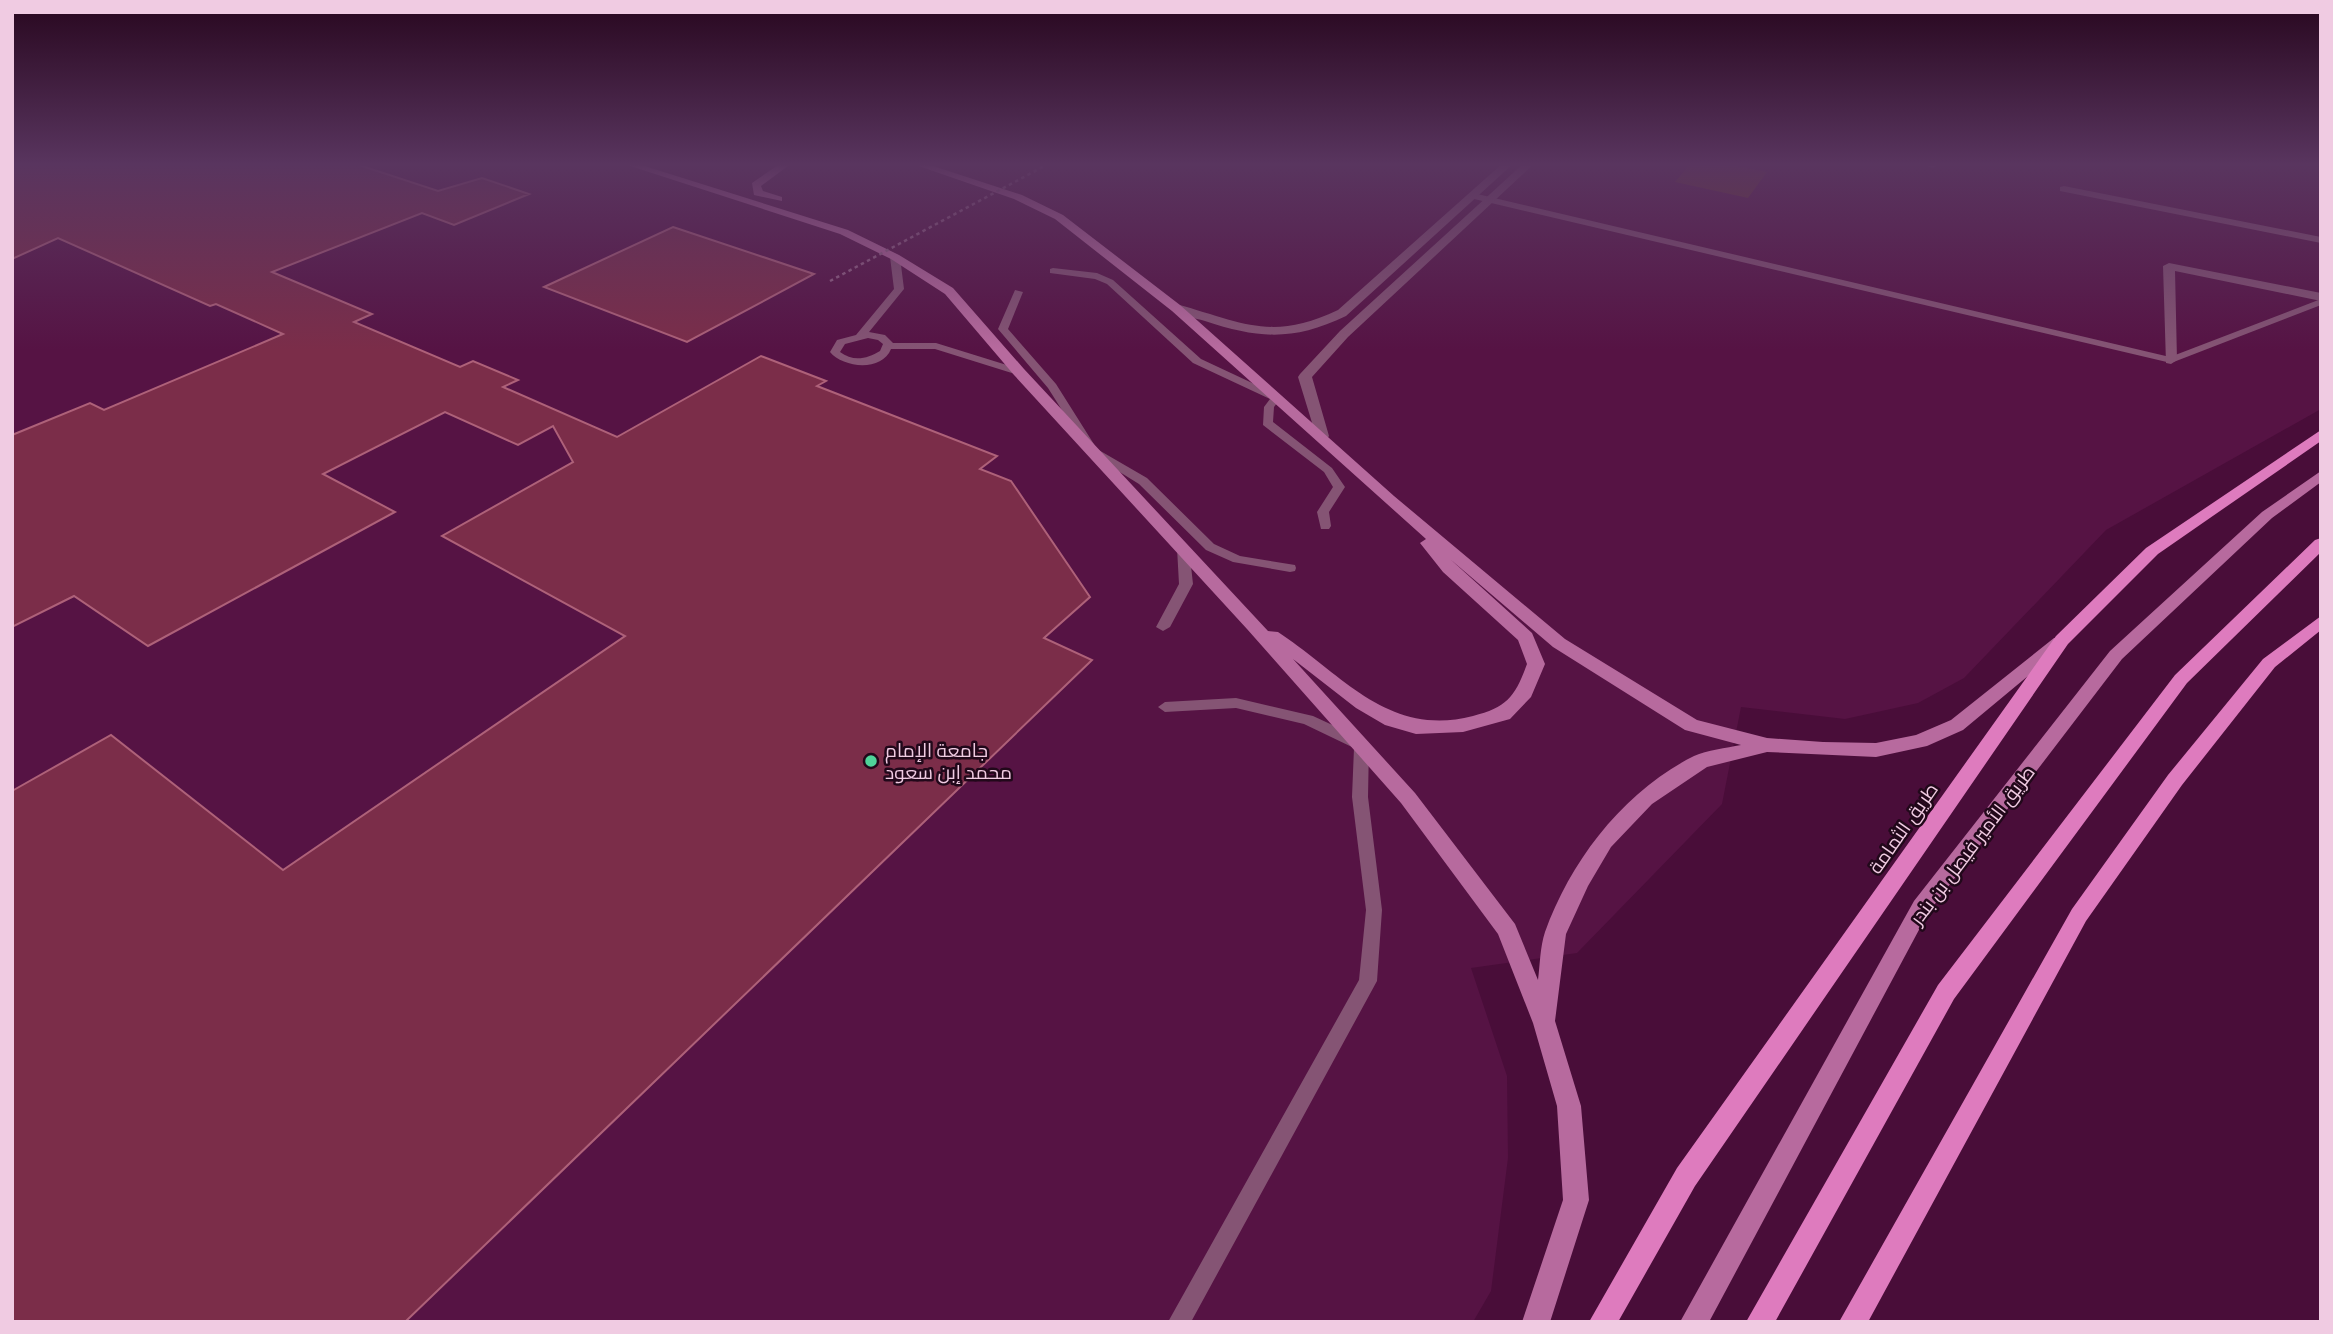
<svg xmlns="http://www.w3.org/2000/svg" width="2333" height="1334" viewBox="0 0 2333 1334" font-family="'IBM Plex Sans',Cairo,sans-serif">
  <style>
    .built { fill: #561344 }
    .green { fill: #693927 }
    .building { fill: #7b2d49; stroke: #ae6179; stroke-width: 2 }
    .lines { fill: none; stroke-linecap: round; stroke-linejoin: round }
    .lane { fill: #855474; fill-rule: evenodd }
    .street { fill: #855474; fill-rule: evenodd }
    .secondary { fill: #b76a9e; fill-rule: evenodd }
    .primary { fill: #de7bbe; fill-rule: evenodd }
    .path-bridge { stroke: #956386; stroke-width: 2.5; stroke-dasharray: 3.5 3.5; stroke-linecap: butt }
    .poi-dot { fill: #4fd399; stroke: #21081a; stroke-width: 2.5 }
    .labels { text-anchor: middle; stroke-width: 5; stroke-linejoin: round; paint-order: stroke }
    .poi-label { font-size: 19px; fill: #f0cbe2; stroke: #21081a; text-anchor: start }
    .street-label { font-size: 19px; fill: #f0cbe2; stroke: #21081a }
  </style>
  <rect width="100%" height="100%" fill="#490d39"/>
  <path class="built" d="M12 163H2321V409L2106 530 1964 678 1918 703 1845 719 1741 707 1722 804 1577 953 1471 968 1507 1076 1508 1158 1491 1291 1473 1322H12Z"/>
  <path class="green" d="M1691 163H1722L1767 172 1748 198 1675 182Z"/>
  <path class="building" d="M12 163H353L438 191 482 178 529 194 454 225 422 213 272 272 372 314 354 322 460 367 473 361 518 380 503 387 617 437 761 356 826 381 817 386 997 456 980 469 1011 481 1090 597 1044 638 1092 660 405 1322H12V791L111 735 283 870 625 636 442 536 573 462 553 426 518 445 445 412 323 474 395 512 148 646 74 596 12 627V435L90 403 104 410 283 334 216 304 210 306 58 238 12 259Z
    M673 227 814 274 687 342 544 287Z"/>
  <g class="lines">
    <path class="lane" d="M1473 193 2170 357 2321 299V305L2171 363 1470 198V194Z
      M895 254 900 257 904 289 869 332 885 335 893 343H936L1023 370V374H1015L935 349H891C882 372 843 368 830 352L837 340 856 335 894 289 890 257ZM868 338 878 340 883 344 880 351C867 359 853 362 840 352L845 344Z
      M1053 268 1097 273 1113 280 1201 359 1280 396 1281 398 1274 407 1273 422 1332 468 1345 487 1329 512 1331 526 1329 529H1321L1317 512 1333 487 1324 472 1263 425 1264 407 1270 399 1193 363 1107 284 1095 279 1050 273V269Z
      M1015 290 1023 292 1008 329 1056 384 1097 449 1147 478 1214 544 1240 556 1295 565 1296 568 1295 571 1290 572 1233 562 1206 550 1139 484 1089 453 1048 388 998 329Z
      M1183 544 1189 548 1193 584 1170 627 1163 631 1156 627 1179 584 1177 548Z
      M1236 698 1313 716 1367 741 1369 745 1368 797 1382 910 1377 981 1191 1322H1168L1359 980 1366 910 1352 797 1354 748 1304 724 1236 708 1165 712 1158 707 1165 702Z"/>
    <path class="street" d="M1503 163H1514L1346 316C1294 341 1259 339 1205 321 1194 318 1179 315 1170 308L1176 304C1242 322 1271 342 1338 310Z
      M1524 163H1535L1348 337 1312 377 1329 436 1327 439H1317L1298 377 1300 374 1340 331Z
      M1918 163H1936L1938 165 1933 168Z
      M2064 186 2321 237V243L2060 191V187Z
      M2169 263 2321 293V301L2175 271 2177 360 2171 364 2166 363 2163 266Z"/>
    <path class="secondary" d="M621 163H635L848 230 899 255 953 288 1024 369 1268 631 1278 632C1342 674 1388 738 1473 716 1507 707 1515 697 1527 664L1518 640 1443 572 1420 543 1426 539 1172 311 1055 219 1014 199 910 163H924L1022 195 1063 215 1180 305 1394 496 1565 639 1697 720 1767 738 1823 742 1876 743 1916 735 1951 720 2054 638H2066L2069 642 1963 730 1927 746 1876 757 1767 752 1707 767 1652 804 1611 847 1588 886 1566 934 1555 1021 1581 1106 1589 1200 1550 1322H1522L1563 1200 1557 1106 1533 1023 1498 934 1401 803 1247 629 1014 375 945 294 891 259 840 234ZM1450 559 1553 647 1685 730 1741 745C1726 748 1707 750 1694 756 1624 791 1571 860 1545 932 1540 947 1540 965 1538 980L1515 924 1415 793 1293 659 1356 708 1385 725 1416 734 1463 732 1510 719 1531 697 1545 664 1532 633Z
      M781 163H792L761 186 763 191 782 197V201L754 195 752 183Z
      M2321 471V482L2272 518 2122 659 1928 913 1709 1322H1680L1914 901 2110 651 2262 512Z"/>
    <path class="primary" d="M2321 430V441L2158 554 2068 644 1695 1186 1618 1322H1589L1677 1168 2056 636 2146 548Z
      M2321 538V552L2187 683 1954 999 1775 1322H1746L1938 985 2175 675 2315 540Z
      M2321 616V630L2275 667 2182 785 2086 921 1868 1322H1839L2072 909 2168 775 2263 659Z"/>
    <path class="path-bridge" d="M830 281 1050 163"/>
  </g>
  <linearGradient id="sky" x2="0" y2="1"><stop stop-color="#28071f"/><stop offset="0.47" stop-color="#59355f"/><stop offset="1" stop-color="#59355f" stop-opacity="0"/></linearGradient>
  <rect width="2333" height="350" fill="url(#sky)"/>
  <circle class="poi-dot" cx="871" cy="761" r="7"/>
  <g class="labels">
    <g class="poi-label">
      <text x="885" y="757">جامعة الإمام<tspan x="885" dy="22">محمد إبن سعود</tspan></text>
    </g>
    <g class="street-label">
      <text transform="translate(1903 828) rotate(-55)" y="7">طريق الثمامة</text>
      <text transform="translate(1972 845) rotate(-53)" y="7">طريق الأمير فيصل بن بندر</text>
    </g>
  </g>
  <rect width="2333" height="1334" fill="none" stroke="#f0cbe2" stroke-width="28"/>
</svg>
